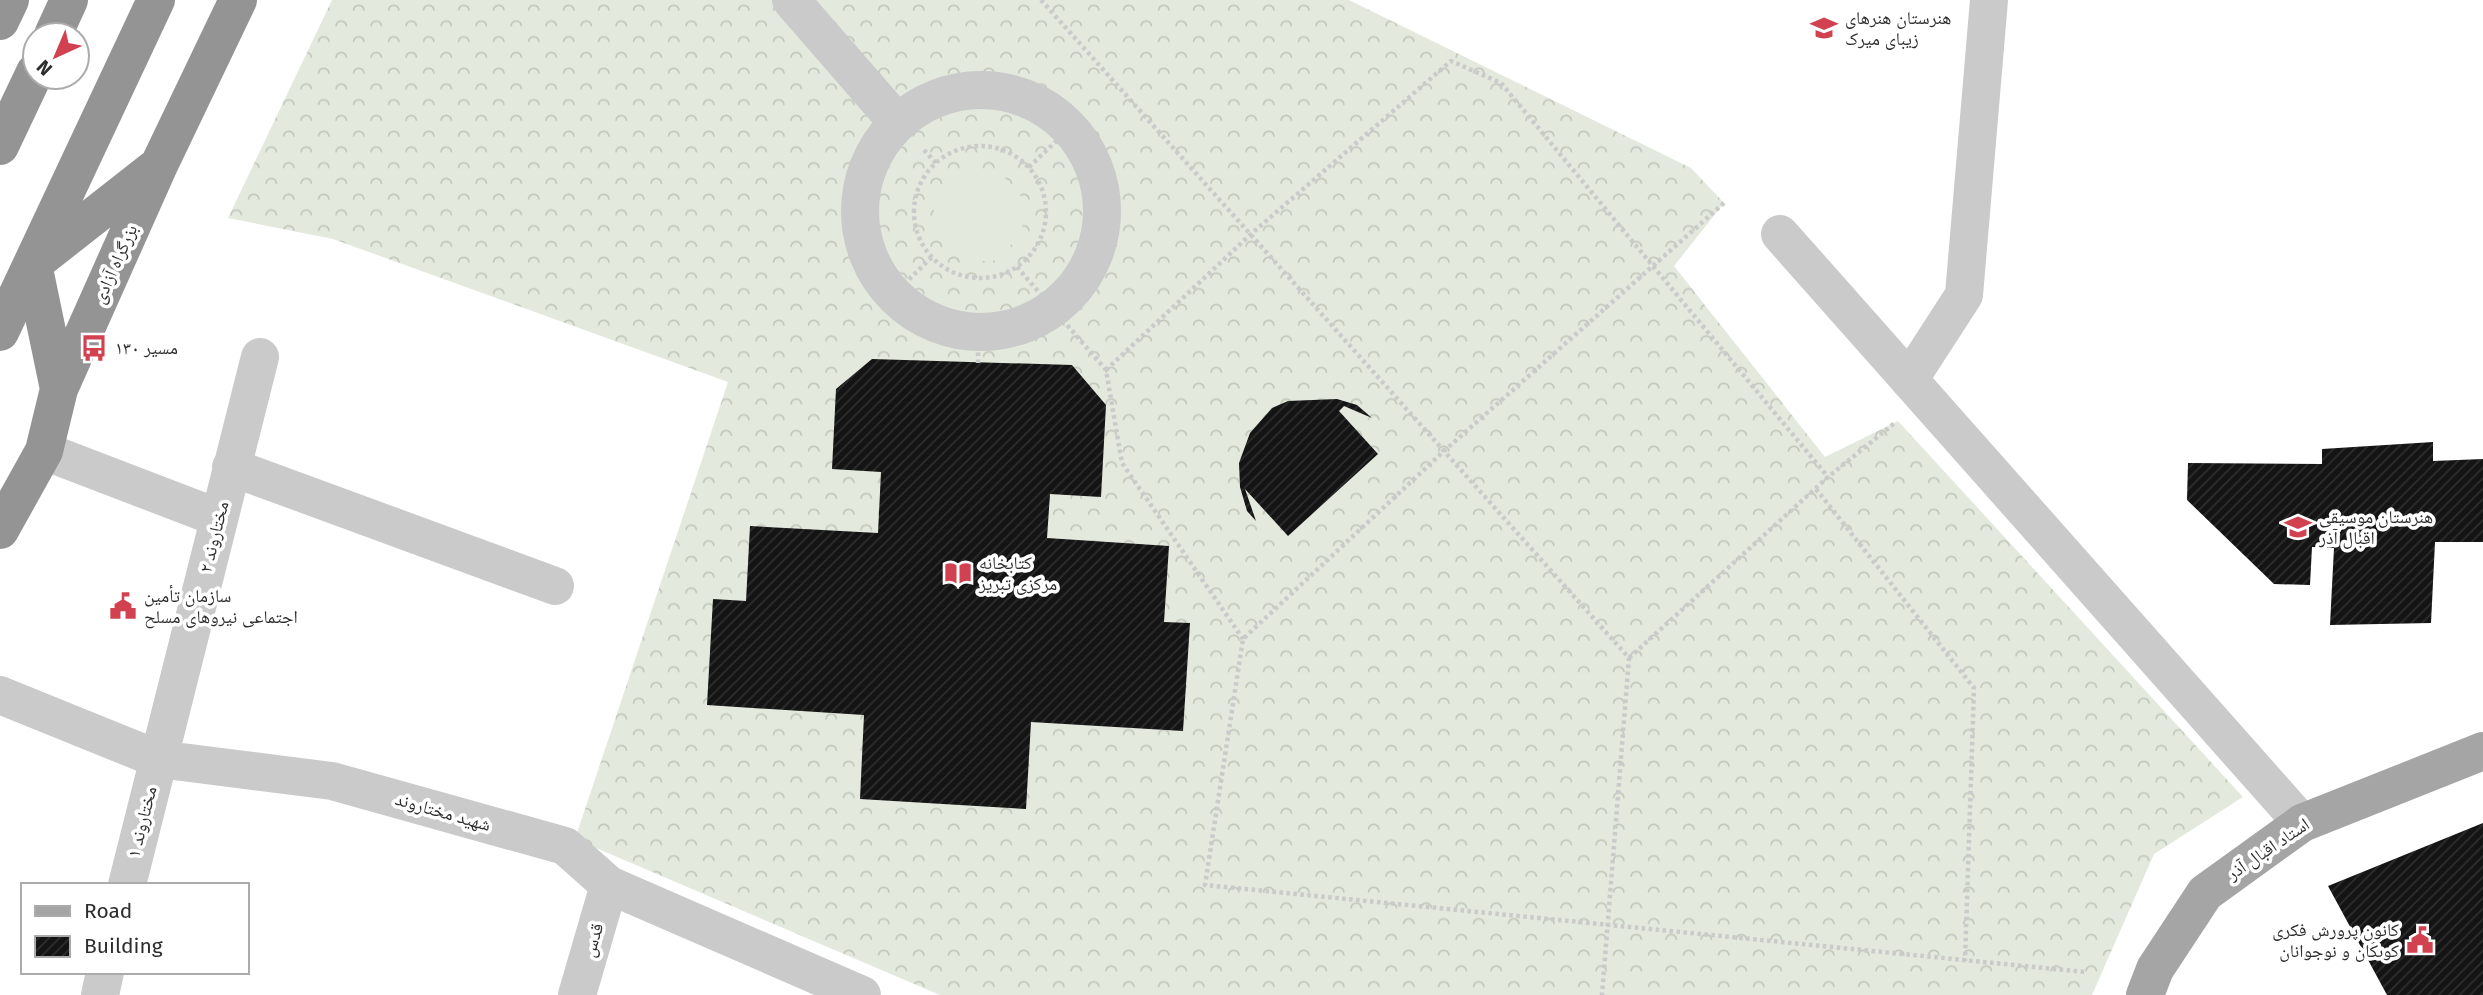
<svg xmlns="http://www.w3.org/2000/svg" width="2483" height="995" viewBox="0 0 2483 995" font-family="'Fira Sans','Noto Naskh Arabic',sans-serif">
  <style>
    .forest { fill: url(#forest-crowns) }
    .garden { fill: #e3e9dc }
    .building { fill: url(#building-hatch) }
    .lines { fill: none; stroke-linecap: round; stroke-linejoin: round }
    .path { stroke: #cacaca; stroke-width: 4.5; stroke-dasharray: 3.5 3.5; stroke-linecap: butt }
    .minor { stroke: #cacaca; stroke-width: 38 }
    .major { stroke: #a5a5a5; stroke-width: 38 }
    .highway { stroke: #949494; stroke-width: 38 }
    .labels { text-anchor: middle; stroke-width: 7; stroke-linejoin: round; paint-order: stroke }
    .poi-label { font-size: 18px; fill: #2d2d2d; stroke: #fff; text-anchor: start }
    .street-label { font-size: 18px; fill: #2d2d2d; stroke: #fff }
  </style>
  <defs>
    <pattern id="forest-crowns" width="20" height="18" patternUnits="userSpaceOnUse" patternTransform="scale(1.75)"><rect width="20" height="18" fill="#e3e9dc"/><path d="M2 6a3 3 0 1 1 6 0M12 15a3 3 0 1 1 6 0" fill="none" stroke="#c3c8bd"/></pattern>
    <pattern id="building-hatch" width="6" height="6" patternUnits="userSpaceOnUse" patternTransform="scale(1.75)"><rect width="6" height="6" fill="#141414"/><path d="M-1 1l2-2M0 6l6-6M5 7l2-2" fill="none" stroke="#2e2e2e"/></pattern>
  </defs>
  <rect width="100%" height="100%" fill="#fff"/>
  <path class="forest" d="M332 0H1349L1691 168 1724 203 1674 266 1825 457 1898 421 2243 797 2154 854 2092 995H940L575 839 728 382 333 239 228 218Z"/>
  <path class="garden" d="M963 170H998L1026 202 1021 236 992 262 959 258 934 231V194Z"/>
  <path class="building" d="M872 359 1072 365 1106 405 1101 497 1050 494 1047 538 1169 546 1164 622 1190 623 1183 731 1031 722 1026 809 860 799 864 715 707 705 713 599 746 601 750 526 878 533 881 472 832 469 836 389Z
    M1337 399 1357 405 1372 418 1344 406 1339 411 1378 454 1288 536 1245 489 1256 521 1247 511 1240 487 1239 463 1250 433 1272 408 1288 401Z
    M2433 442V461L2483 459V542H2435L2431 623 2330 625 2334 548 2312 547 2310 585 2274 584 2187 500 2188 463 2322 464V449Z
    M2483 823V995H2387L2328 886Z"/>
  <g class="lines">
    <path class="path" d="M1041 0 1629 658 1602 995
      M914 212a66 66 0 1 1 132 0a66 66 0 1 1-132 0Z
      M924 150 936 163
      M1029 167 1069 129
      M1724 203 1444 451 1243 639 1205 885 2085 972
      M1017 267 1106 370 1122 463 1243 639
      M894 294 932 257
      M978 363V332
      M1106 370 1250 235 1451 61 1501 83 1828 477
      M1816 489 1974 688 1965 961
      M1629 658 1828 477 1896 422"/>
    <path class="minor" d="M791 0 897 122
      M860 211a121 121 0 1 1 242 0a121 121 0 1 1-242 0Z
      M1780 234 2302 823
      M1909 380 1964 295 1989 0
      M44 451 219 518
      M231 467 555 586
      M0 695 158 759 332 781 565 846 609 885 862 995
      M127 885 260 357
      M100 995 105 972
      M577 995 609 885"/>
    <path class="major" d="M2145 995 2155 969 2205 893 2302 823 2483 751"/>
    <path class="highway" d="M0 21 10 0
      M53 35 69 0
      M0 146 35 72
      M0 332 156 0
      M59 389 33 264 154 169
      M0 530 44 451 59 389 159 165 238 0"/>
  </g>
  <defs>
    <symbol id="school-bare" viewBox="-9 -9 18 18"><path d="M0-5L7-2L0 1L-7-2ZM-4 1L0 2.5L4 1V4Q0 6-4 4Z" fill="#d24150" stroke="#fff" stroke-width="2.5" paint-order="stroke"/></symbol>
    <symbol id="bus-bare" viewBox="-9 -9 18 18"><path d="M-5-6H5V4H4V6H2V4H-2V6H-4V4H-5ZM-3.5-4V0h7V-4ZM-3.5 1.2v1.5H-2V1.2ZM2 1.2v1.5H3.5V1.2Z" fill="#d24150" stroke="#fff" stroke-width="2.5" paint-order="stroke"/></symbol>
    <symbol id="university-bare" viewBox="-9 -9 18 18"><path d="M0-5L7-2L0 1L-7-2ZM-4 1L0 2.5L4 1V4Q0 6-4 4Z" fill="#d24150" stroke="#fff" stroke-width="2.5" paint-order="stroke"/></symbol>
    <symbol id="library-bare" viewBox="-9 -9 18 18"><path d="M-6-4Q-3-5.5-.7-3.5V5Q-3 3-6 4ZM6-4Q3-5.5 .7-3.5V5Q3 3 6 4Z" fill="#d24150" stroke="#fff" stroke-width="2.5" paint-order="stroke"/></symbol>
    <symbol id="civic-bare" viewBox="-9 -9 18 18"><path d="M-.6-6.5H3V-4.5H.6V-3L4-1V1h2V6H-6V1h2V-1L-.6-3ZM-1.2 2.5V6h2.4V2.5Z" fill="#d24150" stroke="#fff" stroke-width="2.5" paint-order="stroke"/></symbol>
  </defs>
  <g fill-rule="evenodd">
    <use href="#school-bare" x="1805" y="9" width="38" height="38"/>
    <use href="#bus-bare" x="75" y="329" width="38" height="38"/>
    <use href="#university-bare" x="2279" y="508" width="38" height="38"/>
    <use href="#library-bare" x="939" y="554" width="38" height="38"/>
    <use href="#civic-bare" x="104" y="587" width="38" height="38"/>
    <use href="#civic-bare" x="2401" y="921" width="38" height="38"/>
  </g>
  <g class="labels">
    <g class="poi-label">
      <text x="1845" y="24">هنرستان هنرهای<tspan x="1845" dy="21">زیبای میرک</tspan></text>
      <text x="115" y="354">مسیر ۱۳۰</text>
      <text x="2319" y="523">هنرستان موسیقی<tspan x="2319" dy="21">اقبال آذر</tspan></text>
      <text x="979" y="569">کتابخانه<tspan x="979" dy="21">مرکزى تبریز</tspan></text>
      <text x="144" y="602">سازمان تأمین<tspan x="144" dy="21">اجتماعی نیروهای مسلح</tspan></text>
      <text x="2399" y="936" text-anchor="end">کانون پرورش فکرى<tspan x="2399" dy="21">کوىکان و نوجوانان</tspan></text>
    </g>
    <g class="street-label">
      <text transform="translate(115 264) rotate(-66)" y="6">بزرگراه آزادی</text>
      <text transform="translate(214 537) rotate(-76)" y="6">مختاروند ۲</text>
      <text transform="translate(443 812) rotate(16)" y="6">شهید مختاروند</text>
      <text transform="translate(142 822) rotate(-76)" y="6">مختاروند ۱</text>
      <text transform="translate(2268 849) rotate(-34)" y="6">استاد اقبال آذر</text>
      <text transform="translate(593 940) rotate(-74)" y="6">قدس</text>
    </g>
  </g>
  <rect x="21" y="883" width="228" height="91" fill="#ffffff" stroke="#ababab" stroke-width="2"/>
  <rect x="35" y="906" width="35" height="10" fill="#a5a5a5" stroke="#ababab" stroke-width="2"/>
  <text x="84" y="918" font-size="21" fill="#2d2d2d">Road</text>
  <rect x="35" y="936" width="35" height="21" fill="url(#building-hatch)" stroke="#ababab" stroke-width="2"/>
  <text x="84" y="953" font-size="21" fill="#2d2d2d">Building</text>
  <g transform="translate(56 56) rotate(224)"><circle r="33" fill="#ffffff" stroke="#ababab" stroke-width="2"/>
  <path d="M0-5L12 26L0 18L-12 26Z" fill="#d24150"/>
  <text y="-10" font-size="19" font-weight="bold" text-anchor="middle" fill="#2d2d2d">N</text>
  </g>
</svg>
